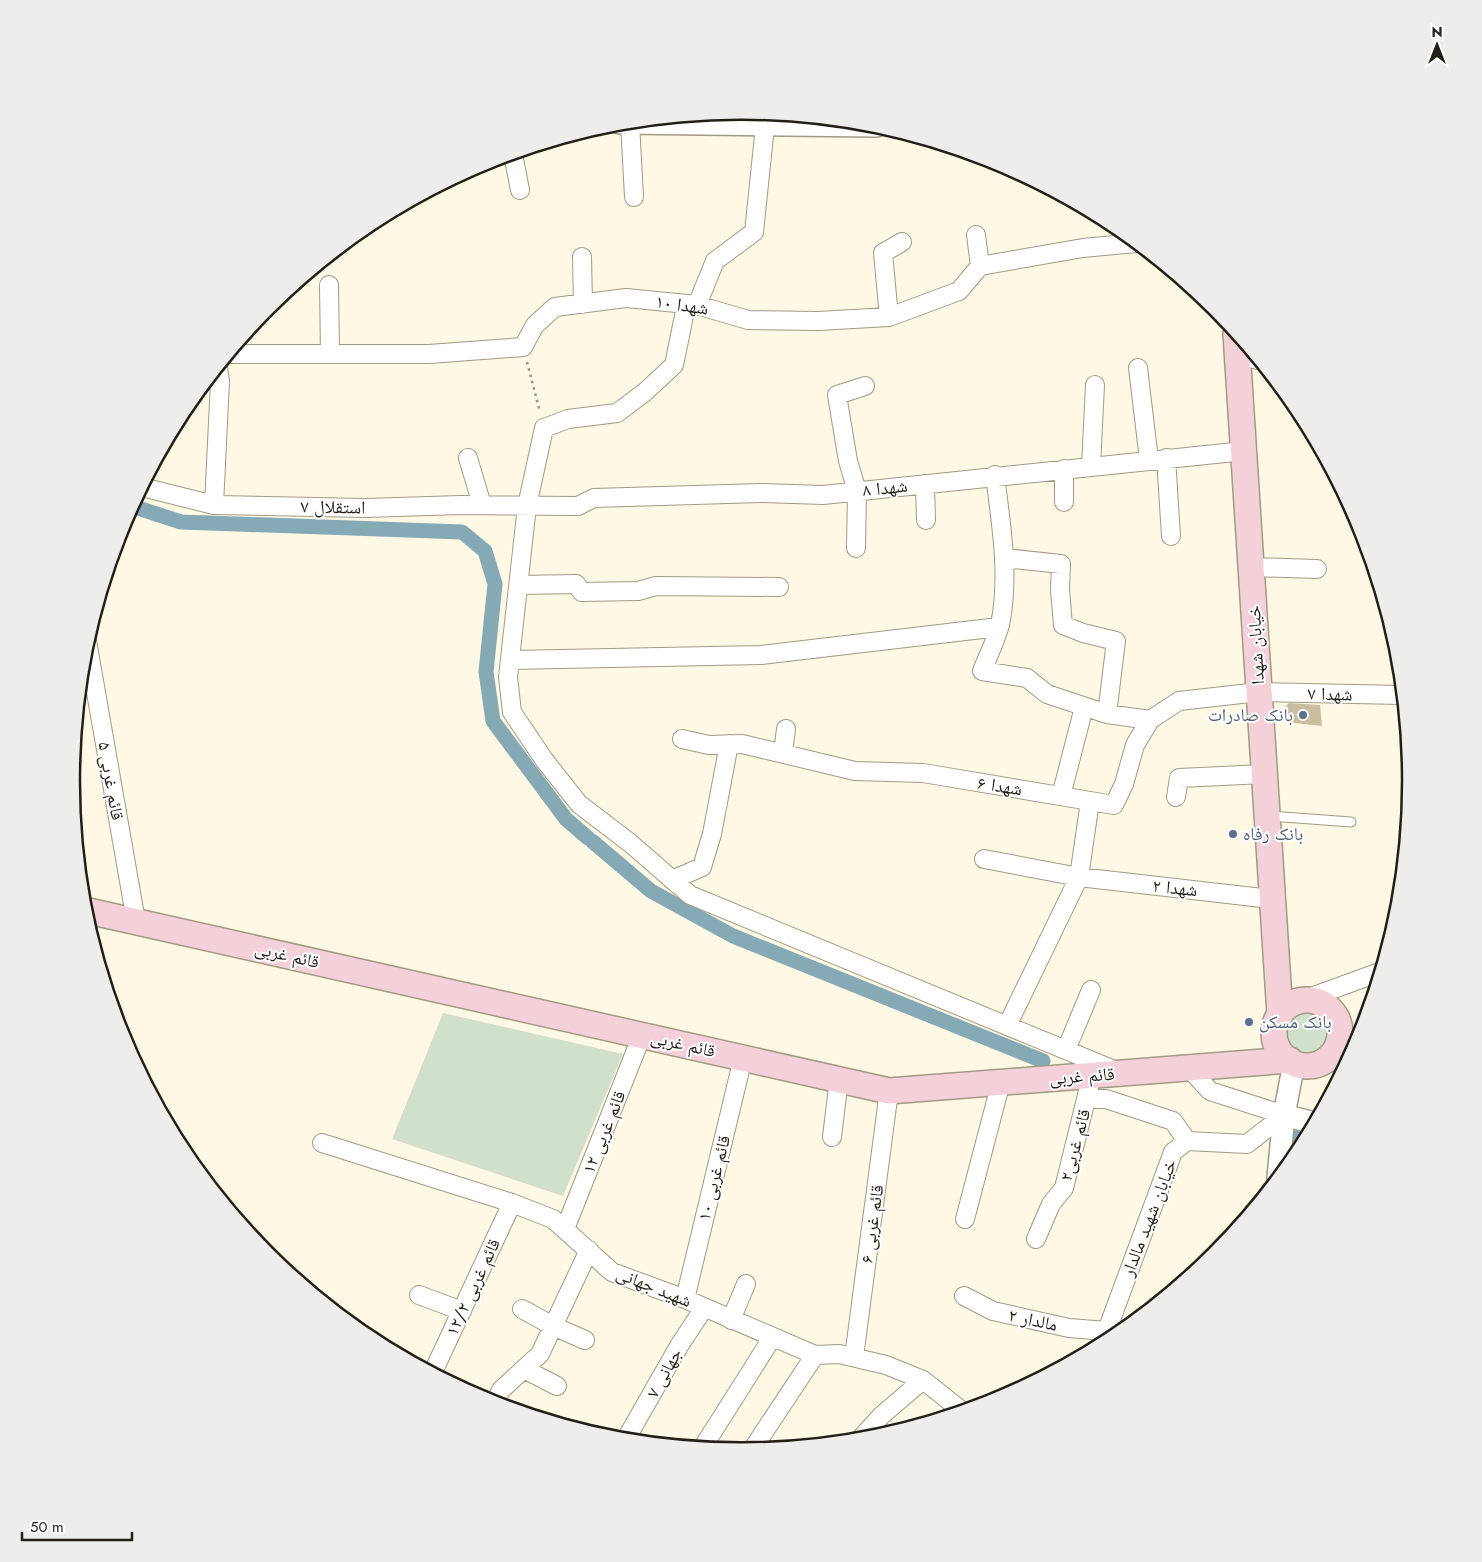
<svg xmlns="http://www.w3.org/2000/svg" width="1482" height="1562" viewBox="0 0 1482 1562" font-family="Jost,'Noto Naskh Arabic',sans-serif">
  <style>
    .green { fill: #d1e0ca }
    .lines { fill: none; stroke-linecap: round; stroke-linejoin: round }
    .canal { stroke: #85aab6; stroke-width: 15 }
    .building { fill: #c9bfa0 }
    .service-casing { stroke: #a19a84; stroke-width: 11 }
    .minor-casing { stroke: #a19a84; stroke-width: 20 }
    .tertiary-casing { stroke: #a19a84; stroke-width: 24 }
    .secondary-casing { stroke: #a19a84; stroke-width: 28 }
    .path { stroke: #989485; stroke-width: 2.5; stroke-dasharray: 2.5 4; stroke-linecap: butt }
    .service { stroke: #fff; stroke-width: 9 }
    .minor { stroke: #fff; stroke-width: 18 }
    .tertiary { stroke: #fff; stroke-width: 21 }
    .secondary { stroke: #f4d1d8; stroke-width: 25 }
    .service-dot { fill: #5c6f8a; stroke: #fff; stroke-width: 2 }
    .labels { text-anchor: middle; stroke-width: 4; stroke-linejoin: round; paint-order: stroke }
    .street-label { font-size: 18px; fill: #221f16; stroke: #fff }
    .service-label { font-size: 18px; fill: #4e5e75; stroke: #fff; text-anchor: start }
    .rim { fill: none; stroke: #221f16; stroke-width: 2.5 }
  </style>
  <rect width="100%" height="100%" fill="#fef8e5"/>
  <path class="green" d="M1280 1033a28 28 0 1 1 56 0a28 28 0 1 1-56 0Z
    M443 1013 623 1054 563 1196 392 1139Z"/>
  <g class="lines">
    <path class="canal" d="M132 506 181 522 462 532 485 551 495 584 486 672 493 721 566 819 588 838
      M592 841 651 891 733 936 1043 1061
      M1299 1137 1305 1139"/>
  </g>
  <path class="building" d="M1289 703 1320 705 1322 726 1285 722 1284 708Z"/>
  <g class="lines">
    <defs>
      <path id="service" d="M1269 816 1351 822"/>
      <path id="minor" d="M630 123 634 197
        M765 126 754 232 715 261 697 305 685 311 674 365 645 392 617 413 568 419 544 428 527 506 508 677 512 712 545 761 579 804 630 843 690 895 1119 1072
        M513 154 520 190
        M976 235 980 266
        M582 257 583 304
        M329 285 330 354
        M889 317 883 253 902 242
        M229 354H429L523 347 535 325 555 307 626 298 697 305 748 320 818 321 889 317 959 291 980 266 1083 248 1136 243
        M1238 355 1258 360
        M1138 368 1149 460
        M468 458 482 505
        M1166 458 1171 536
        M1091 466 1095 385
        M1064 469V502
        M995 475C1001 525 1010 575 1000 625 996 640 988 656 982 671L1027 678 1047 694 1107 714 1150 720
        M925 484 926 520
        M142 487 214 505 365 508 461 505 578 506 594 498 761 493 823 495 1244 451
        M214 505 220 381 218 368
        M856 548 857 491 848 461 837 395 865 386
        M1005 558 1061 564 1060 590 1063 625 1083 633 1116 641 1107 714
        M1251 567 1317 569
        M519 585 576 584 582 592 638 591 656 586 779 587
        M87 641 136 921
        M510 660 761 655 999 627
        M682 739 709 745 742 744 855 771 923 773 1114 805 1124 784 1135 745 1150 720 1179 701 1259 692 1402 695
        M783 753 786 729
        M1061 796 1084 707
        M1176 797 1179 778 1264 774
        M984 859 1079 877 1271 899
        M672 880 702 867 712 834 729 744
        M1303 1000 1380 972
        M1007 1026 1079 877 1090 801
        M1066 1050 1091 990
        M1188 1067 1210 1091 1284 1115
        M1087 1099H1106L1173 1121 1187 1141
        M832 1137 839 1079
        M322 1143 512 1203 553 1219 612 1272 685 1299 815 1355 839 1354 886 1365 923 1380 962 1411
        M965 1219 1001 1082
        M565 1229 642 1035
        M1036 1239 1051 1204 1064 1188 1092 1075
        M419 1295 462 1311
        M964 1296 993 1311 1069 1328 1107 1331
        M685 1299 743 1058
        M522 1309 553 1326 585 1340
        M731 1320 746 1284
        M1102 1344 1173 1152 1187 1141 1247 1144 1284 1115
        M854 1357 889 1091
        M524 1369 557 1386
        M433 1372 512 1203
        M495 1403 501 1390 540 1354 589 1250
        M626 1439 679 1346 704 1308
        M860 1439 882 1415 923 1380
        M703 1447 772 1338
        M752 1450 815 1355"/>
      <path id="tertiary" d="M620 123 877 126
        M1284 1115 1314 1123
        M1278 1177 1284 1115 1294 1063"/>
      <path id="secondary" d="M1236 334 1280 1015
        M84 910 889 1091 1290 1060
        M1274 1033a33 33 0 1 1 66 0a33 33 0 1 1-66 0Z"/>
    </defs>
    <use href="#service" class="service-casing"/>
    <use href="#minor" class="minor-casing"/>
    <use href="#tertiary" class="tertiary-casing"/>
    <use href="#secondary" class="secondary-casing"/>
    <path class="path" d="M527 362 540 412"/>
    <use href="#service" class="service"/>
    <use href="#minor" class="minor"/>
    <use href="#tertiary" class="tertiary"/>
    <use href="#secondary" class="secondary"/>
  </g>
  <g class="service-dot">
    <circle cx="1303" cy="715" r="5"/>
    <circle cx="1233" cy="834" r="5"/>
    <circle cx="1249" cy="1022" r="5"/>
  </g>
  <g class="labels">
    <g class="street-label">
      <text transform="translate(682 305) rotate(8)" y="6">شهدا ۱۰</text>
      <text transform="translate(885 488) rotate(-6)" y="6">شهدا ۸</text>
      <text transform="translate(333 507) rotate(1)" y="6">استقلال ۷</text>
      <text transform="translate(1256 645) rotate(-93)" y="6">خیابان شهدا</text>
      <text transform="translate(1330 694) rotate(1)" y="6">شهدا ۷</text>
      <text transform="translate(111 781) rotate(80)" y="6">قائم غربی ۵</text>
      <text transform="translate(1000 786) rotate(9)" y="6">شهدا ۶</text>
      <text transform="translate(1175 888) rotate(6)" y="6">شهدا ۲</text>
      <text transform="translate(287 955) rotate(13)" y="6">قائم غربی</text>
      <text transform="translate(683 1044) rotate(13)" y="6">قائم غربی</text>
      <text transform="translate(1082 1076) rotate(-4)" y="6">قائم غربی</text>
      <text transform="translate(604 1132) rotate(-68)" y="6">قائم غربی ۱۲</text>
      <text transform="translate(1075 1145) rotate(-75)" y="6">۲قائم غربی</text>
      <text transform="translate(714 1178) rotate(-76)" y="6">قائم غربی ۱۰</text>
      <text transform="translate(1149 1218) rotate(-69)" y="6">خیابان شهید مالدار</text>
      <text transform="translate(872 1224) rotate(-82)" y="6">قائم غربی ۶</text>
      <text transform="translate(473 1287) rotate(-65)" y="6">قائم غربی ۱۲/۲</text>
      <text transform="translate(654 1287) rotate(22)" y="6">شهید جهانی</text>
      <text transform="translate(1033 1320) rotate(12)" y="6">مالدار ۲</text>
      <text transform="translate(664 1373) rotate(-61)" y="6">جهانی ۷</text>
    </g>
    <g class="service-label">
      <text x="1293" y="721" text-anchor="end">بانک صادرات</text>
      <text x="1243" y="840">بانک رفاه</text>
      <text x="1259" y="1028">بانک مسکن</text>
    </g>
  </g>
  <path d="M0 0H1482V1562H0ZM80 781a661 661 0 1 1 1322 0a661 661 0 1 1-1322 0Z" fill="#ededec" fill-rule="evenodd"/>
  <path class="rim" d="M80 781a661 661 0 1 1 1322 0a661 661 0 1 1-1322 0Z"/>
  <g transform="translate(1437 45)" stroke="#ffffff" stroke-width="4" paint-order="stroke">
  <path d="M0-4L9 19L0 12L-9 19Z" fill="#221f16"/>
  <text y="-8" font-size="14" font-weight="bold" text-anchor="middle" fill="#221f16">N</text>
  </g>
  <path d="M22 1532v8h110v-8" fill="none" stroke="#221f16" stroke-width="2.5"/>
  <text x="30" y="1532" font-size="15" fill="#221f16" stroke="#ffffff" stroke-width="4" paint-order="stroke">50 m</text>
</svg>
